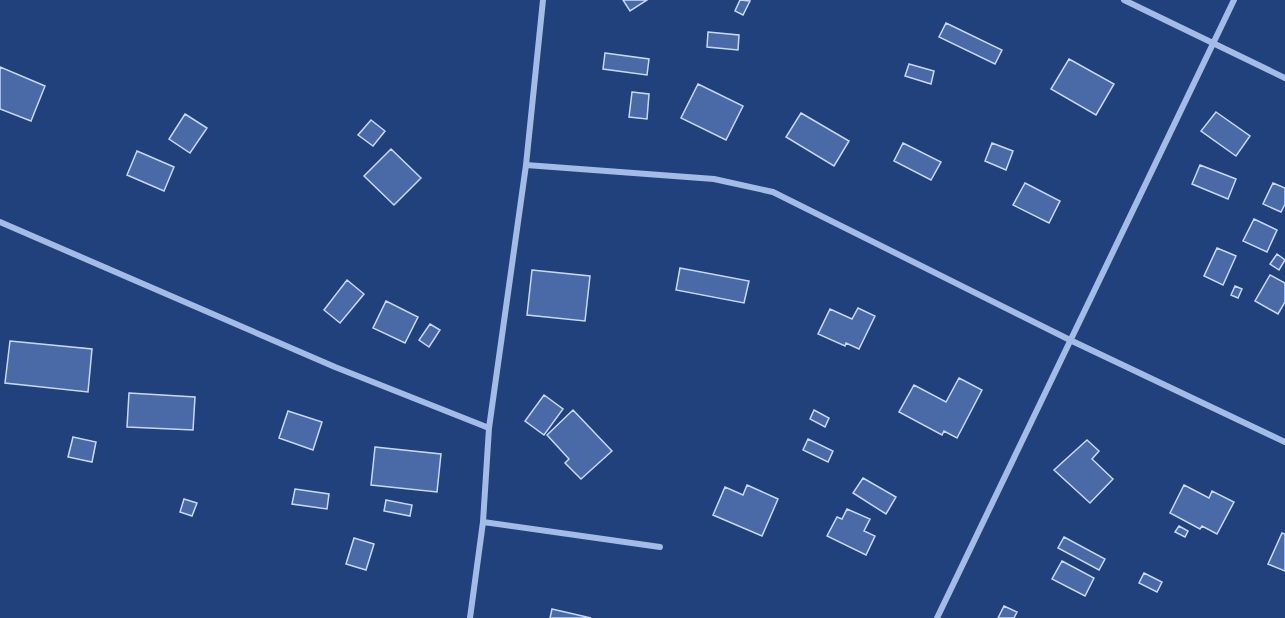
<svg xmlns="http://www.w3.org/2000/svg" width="1285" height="618" viewBox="0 0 1285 618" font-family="Rubik,sans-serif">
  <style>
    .building { fill: #496aa6; stroke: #c7d8f5; stroke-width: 1.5 }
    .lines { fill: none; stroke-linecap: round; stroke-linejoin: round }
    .minor { stroke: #a3bce6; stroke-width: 6 }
  </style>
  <rect width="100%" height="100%" fill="#20417c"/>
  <path class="building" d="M623 0H647L630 11Z
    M740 0 750 1 743 15 735 11Z
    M946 23 1002 50 995 64 939 37Z
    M708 32 739 35 738 50 707 47Z
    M605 53 649 59 647 75 603 69Z
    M1069 59 1114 84 1096 115 1051 89Z
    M909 64 934 71 931 84 905 76Z
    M0 67 45 86 31 121 0 109Z
    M698 84 743 106 726 140 681 118Z
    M632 92 649 94 647 119 629 117Z
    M1216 112 1250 136 1236 156 1201 131Z
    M801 113 849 141 834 166 786 137Z
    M185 114 207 128 190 153 169 139Z
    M371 120 385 131 373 146 358 135Z
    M903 143 941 162 931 180 894 161Z
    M992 143 1013 151 1006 170 985 161Z
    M391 149 421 178 394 205 364 176Z
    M137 151 174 167 164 191 127 175Z
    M1200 165 1236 179 1228 199 1192 184Z
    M1025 183 1060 201 1049 223 1013 205Z
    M1273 183 1285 188V204L1281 212 1263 204Z
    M1254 219 1277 230 1267 252 1243 241Z
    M1217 248 1236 256 1223 285 1204 276Z
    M1277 254 1285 260 1279 270 1270 264Z
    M680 268 749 281 744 303 676 290Z
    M532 270 590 276 585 321 527 315Z
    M1270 275 1285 283V302L1278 314 1255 301Z
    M347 280 364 294 340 323 324 310Z
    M1235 286 1242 289 1238 298 1231 295Z
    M386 301 418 317 405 343 373 328Z
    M858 308 875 316 859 349 846 343 845 346 818 334 830 309 852 319Z
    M430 324 440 330 429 347 419 340Z
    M10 341 92 349 88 392 5 383Z
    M959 378 982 390 957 438 944 431 942 435 899 412 914 385 946 402Z
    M129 393 195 397 193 430 127 427Z
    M544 395 563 409 544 435 525 421Z
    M573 410 612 451 581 479 565 463 569 459 547 435Z
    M814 410 829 418 825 427 810 419Z
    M288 411 322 422 313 450 279 438Z
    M73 437 96 442 92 462 68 457Z
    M808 439 833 451 828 462 803 450Z
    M1087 440 1099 451 1092 459 1113 479 1090 503 1054 470Z
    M375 447 441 454 437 492 371 485Z
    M863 478 896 497 886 514 853 493Z
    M747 485 778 499 762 536 713 515 725 487 743 495Z
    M1184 485 1209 498 1212 491 1234 502 1217 534 1202 526 1200 529 1170 513Z
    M295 489 329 494 327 509 292 504Z
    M184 499 197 503 192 516 180 512Z
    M386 500 412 505 410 516 384 511Z
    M847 509 870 519 864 531 875 536 866 555 827 536 837 517 842 519Z
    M1179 526 1188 531 1185 537 1175 532Z
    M1282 533 1285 534V571L1268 564Z
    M1064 537 1105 559 1099 570 1058 548Z
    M354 538 374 544 366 570 346 564Z
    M1062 561 1094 578 1085 596 1052 579Z
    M1144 573 1162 582 1157 592 1139 583Z
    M1004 606 1017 612 1014 618H998Z
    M552 609 591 618H550Z"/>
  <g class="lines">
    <path class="minor" d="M1124 0 1285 78
      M526 165 714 179 773 192 1070 340 1285 442
      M0 222 335 367 489 428
      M483 522 660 547
      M470 618 483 522 489 428 526 165 543 0
      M937 618 1234 0"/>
  </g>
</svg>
